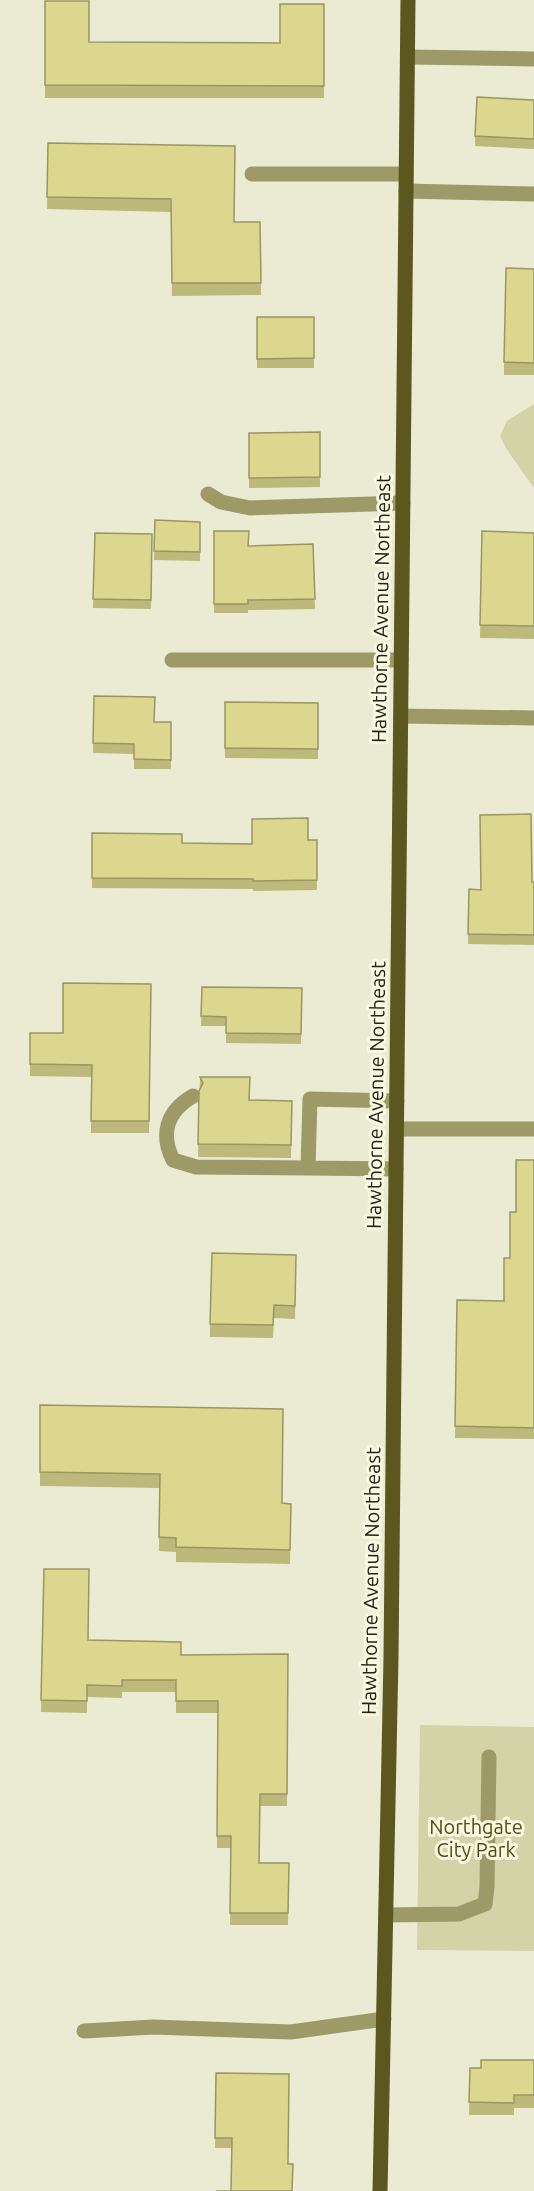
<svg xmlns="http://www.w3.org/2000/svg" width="534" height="2191" viewBox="0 0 534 2191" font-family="Ubuntu,sans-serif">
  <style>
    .green { fill: #d4d2a7 }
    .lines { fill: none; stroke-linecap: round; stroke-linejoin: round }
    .minor { stroke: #9d9a68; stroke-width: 15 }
    .major { stroke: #5b571e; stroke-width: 15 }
    .wall { fill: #bcb97a }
    .building { fill: #dbd78e; stroke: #999663; stroke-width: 1.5 }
    .labels { text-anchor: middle; stroke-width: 6; stroke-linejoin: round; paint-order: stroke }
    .street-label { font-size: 20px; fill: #23221a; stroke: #f9f8e0 }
    .park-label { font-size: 20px; fill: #514d17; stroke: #f9f8e0 }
  </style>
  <rect width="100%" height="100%" fill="#ebebd3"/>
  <path class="green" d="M534 404V488L507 450 500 436 507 421Z
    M420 1725 534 1727V1951L417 1950Z"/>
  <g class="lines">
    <path class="minor" d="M408 57 534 59
      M252 174H406
      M406 191 534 194
      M208 494 221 502 250 508 403 503
      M172 660H401
      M401 716 534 718
      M193 1096C167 1111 160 1134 173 1160L196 1167 308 1168
      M397 1129H534
      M396 1169 308 1168 310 1099 397 1101
      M386 1915 459 1914 485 1904 487 1887 489 1757
      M84 2031 153 2027 291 2032 384 2019"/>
    <path class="major" d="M380 2191 391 1658 408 0"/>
  </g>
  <path class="wall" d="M45 1 89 42 280 43 324 4V98H45Z
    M534 100V149L475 146V136Z
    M48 143 234 222H260L261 295 172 296 171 212 47 209Z
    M534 269V375H504V362Z
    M257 317H314V368H257Z
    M320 432V487L249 488V433Z
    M155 520 200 522V561L154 560Z
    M214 531 248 546 313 544 315 609 248 610V613H214Z
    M482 531 534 533V639L480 638Z
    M95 533 152 534 151 609 93 608Z
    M94 696 154 722H171V769H134V754L93 753Z
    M225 702 318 703V759L225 758Z
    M92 833 182 843 252 844 317 840V890L253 891V889L92 888Z
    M532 882H534V945L468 944 469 889 481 890Z
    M151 984 149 1133H91V1077L30 1076V1033H63Z
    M202 987 302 988 301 1044 226 1043V1026H201Z
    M200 1077 250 1100 292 1101 291 1158 198 1157Z
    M534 1160V1439L455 1438 457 1300 504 1301 516 1212Z
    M296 1255 295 1319 274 1318 273 1338 210 1337V1324Z
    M40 1405 282 1503 291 1504 290 1564 176 1562V1552L159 1551V1488L40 1486Z
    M44 1569 88 1640 181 1655 288 1654 287 1806H260L259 1863H289L288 1925H230L231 1848H217L218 1713H176V1692H122V1698L87 1697V1713L41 1712Z
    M534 2060V2108H514V2115H469L470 2068H481Z
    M216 2073 288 2164 231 2191 232 2148H215Z"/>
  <path class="building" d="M45 1H89V42L280 43V4H324V86L45 85Z
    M477 97 534 100V139L475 136Z
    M48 143 235 146 234 222H260L261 283H172L171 199 47 197Z
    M506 268 534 269V363L504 362Z
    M257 317H314V358L257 359Z
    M320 432V477L249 478V433Z
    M155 520 200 522V552L154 551Z
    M214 531H249L248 546 313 544 315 599 248 600V604H214Z
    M482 531 534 533V626L480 625Z
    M95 533 152 534 151 600 93 599Z
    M94 696 155 697 154 722H171V760L134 759V744L93 743Z
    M225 702 318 703V749L225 748Z
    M531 814 532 882H534V935L468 934 469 889 481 890 480 815Z
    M308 818V840H317V880L253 881V879L92 878V833L182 834V843L252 844V819Z
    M63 983 151 984 149 1121H91L92 1065 30 1064V1033H63Z
    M202 987 302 988 301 1034 226 1033V1017L201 1016Z
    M200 1077H250L249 1100 292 1101 291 1145 198 1144 199 1091 203 1083Z
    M516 1160H534V1428L455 1426 457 1300 504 1301V1258H510V1212H516Z
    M212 1253 296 1255 295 1306 274 1305 273 1325 210 1324Z
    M40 1405 283 1409 282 1503 291 1504 290 1550 176 1547V1538L159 1537 160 1474 40 1472Z
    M44 1569H89L88 1640 181 1642V1655L288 1654 287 1794H260L259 1863H289L288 1913H230L231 1836H217L218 1701H176V1680H122V1686L87 1685V1701L41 1700Z
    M481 2060H534V2095H514V2103L469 2102 470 2068H481Z
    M216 2073 289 2074 288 2164H293L292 2191H216H231L232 2138H215Z"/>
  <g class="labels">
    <g class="street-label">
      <text transform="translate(381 609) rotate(-89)" y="7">Hawthorne Avenue Northeast</text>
      <text transform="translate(376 1095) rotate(-89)" y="7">Hawthorne Avenue Northeast</text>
      <text transform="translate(371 1581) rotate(-89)" y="7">Hawthorne Avenue Northeast</text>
    </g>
    <g class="park-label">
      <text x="476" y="1834">Northgate<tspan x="476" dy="23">City Park</tspan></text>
    </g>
  </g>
</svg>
